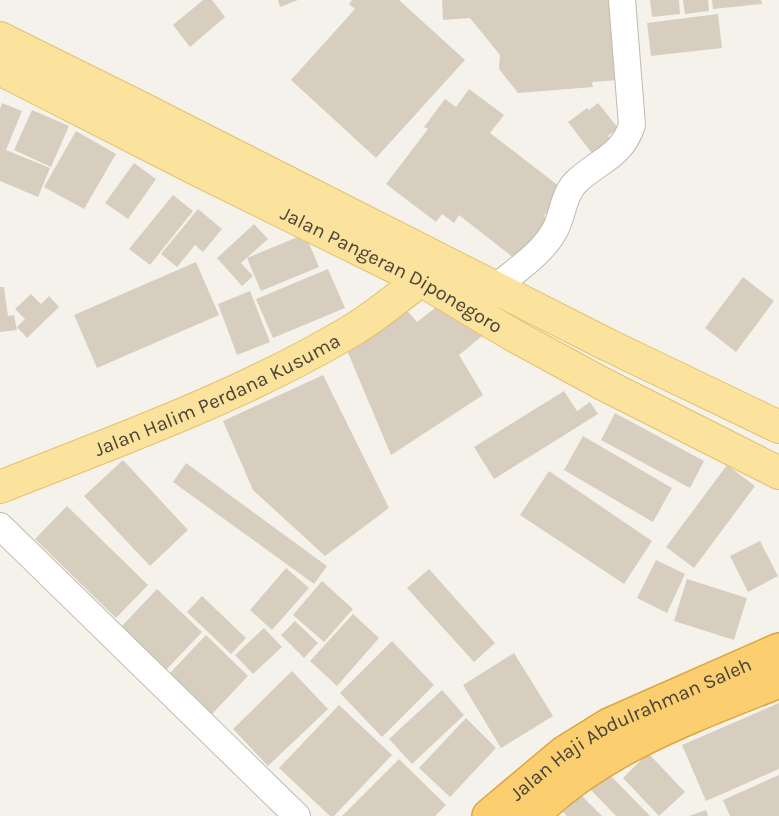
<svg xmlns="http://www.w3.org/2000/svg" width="779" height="816" viewBox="0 0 779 816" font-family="Karla,sans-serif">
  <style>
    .building { fill: #d7cec0 }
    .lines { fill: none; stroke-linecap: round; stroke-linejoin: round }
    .minor-casing { stroke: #c1baad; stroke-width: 28 }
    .major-casing { stroke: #e2c16c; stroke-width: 34 }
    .highway-casing { stroke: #dba53f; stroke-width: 36 }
    .minor { stroke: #fff; stroke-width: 26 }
    .major { stroke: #fce39d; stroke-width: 32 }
    .highway { stroke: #fbcf70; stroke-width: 33 }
    .labels { text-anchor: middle; stroke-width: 4.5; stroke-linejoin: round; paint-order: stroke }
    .street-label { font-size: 20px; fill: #494339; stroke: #fff }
  </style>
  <rect width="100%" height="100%" fill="#f5f2eb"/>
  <path class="building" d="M203 0H212L225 17 190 47 173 25Z
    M278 0H298L280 7Z
    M352 0H399L465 60 376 158 291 80 355 9 349 4Z
    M442 0H611L618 80 592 82 593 87 518 93 499 69 500 55 470 18 443 20Z
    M650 0H679L680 14 652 17Z
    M683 0H708L709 11 685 14Z
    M712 0H761L762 4 713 9Z
    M718 14 722 48 651 56 647 23Z
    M469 89 504 115 490 133 564 190 544 216 550 221 519 262 459 215 454 223 442 214 436 222 386 184 428 129 424 127 445 99 456 107Z
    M2 103 22 111 6 150 50 168 38 197 0 181V109Z
    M598 103 618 128 608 136 613 141 594 156 568 122 587 108 589 110Z
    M32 110 69 126 51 167 14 150Z
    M76 131 116 154 84 209 44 187Z
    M134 163 156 179 128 219 105 203Z
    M173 195 193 211 150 265 129 249Z
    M198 209 222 229 203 252 195 245 177 267 161 254Z
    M254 224 268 239 241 263 253 276 242 286 217 258Z
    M305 234 319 267 261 291 247 258Z
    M196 262 219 315 97 368 74 315Z
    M328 269 345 308 273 338 256 299Z
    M743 277 774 301 736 352 705 328Z
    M0 287H4L8 316 14 315 17 330 0 332Z
    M250 291 270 342 237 355 218 304Z
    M31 294 41 304 49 296 59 307 27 338 17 327 25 319 15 309Z
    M444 301 487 332 459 355 483 395 391 455 346 348 404 307 417 322Z
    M323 375 389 508 325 556 253 490 223 421Z
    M564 391 577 411 590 402 598 414 494 479 474 447Z
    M615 413 704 461 690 488 601 440Z
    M583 436 672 488 653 522 564 470Z
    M123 460 188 530 150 566 84 496Z
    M186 463 327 566 314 584 173 482Z
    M727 465 755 486 694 568 666 547Z
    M549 471 652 541 624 584 520 515Z
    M67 506 148 585 116 618 35 539Z
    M760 541 778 576 748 592 730 556Z
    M656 560 685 574 667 613 637 598Z
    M286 568 309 588 272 630 250 610Z
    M429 569 495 643 474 662 407 588Z
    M687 579 747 598 734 640 674 621Z
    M322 581 353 609 324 642 293 615Z
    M157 589 202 632 166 670 121 627Z
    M202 596 246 638 231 654 187 612Z
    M353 614 379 638 337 686 310 661Z
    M295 621 318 643 304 658 281 635Z
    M264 628 282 647 253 674 235 655Z
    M206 635 248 676 212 714 170 673Z
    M392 641 434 685 382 737 340 693Z
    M514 653 553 716 501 748 463 685Z
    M292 671 328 709 268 766 233 729Z
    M442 690 464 715 412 764 389 739Z
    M779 703V769L706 801 682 745Z
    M339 705 392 755 334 816H330L279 768Z
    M466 718 496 748 450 797 419 768Z
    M648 753 685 792 659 816 623 778Z
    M399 759 446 805 435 816H342Z
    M608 773 650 816H616L591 790Z
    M779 775V816H730L723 800Z
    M581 795 602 816H567L563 812Z
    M706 810 708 816H689Z"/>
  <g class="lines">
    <defs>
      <path id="minor" d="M496 287C516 270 542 254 555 230 563 215 563 196 575 183 597 161 621 158 632 125L622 0
        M0 526 297 816"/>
      <g id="major">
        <path d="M0 38 141 108 608 345 779 427"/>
        <path id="s1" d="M0 69 200 171 421 280 511 334 603 384 779 473"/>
        <path id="s2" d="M0 487C119 440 240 397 351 331 375 317 398 297 421 280"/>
      </g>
      <g id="highway">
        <path id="s3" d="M489 816 564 753 609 725 779 650"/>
        <path d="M532 816C599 748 692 716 779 681"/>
      </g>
    </defs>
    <use href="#minor" class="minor-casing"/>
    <use href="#major" class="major-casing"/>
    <use href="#highway" class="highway-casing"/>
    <use href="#minor" class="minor"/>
    <use href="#major" class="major"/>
    <use href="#highway" class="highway"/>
  </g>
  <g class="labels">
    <g class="street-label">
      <text dy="7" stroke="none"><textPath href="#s1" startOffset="440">Jalan Pangeran Diponegoro</textPath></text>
      <text dy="7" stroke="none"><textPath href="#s2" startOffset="236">Jalan Halim Perdana Kusuma</textPath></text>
      <text dy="7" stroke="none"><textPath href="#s3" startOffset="168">Jalan Haji Abdulrahman Saleh</textPath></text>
    </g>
  </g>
</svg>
